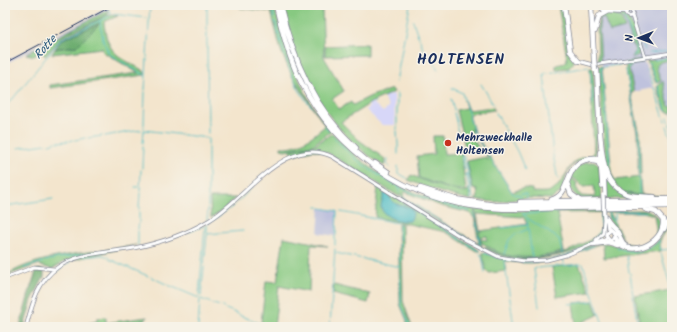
<svg xmlns="http://www.w3.org/2000/svg" width="677" height="332" viewBox="0 0 677 332" font-family="Kalam,sans-serif">
  <style>
    .built { fill: #d7d7f8 }
    .industrial { fill: #bfc2dd }
    .green { fill: #87c981; stroke: #517c70; fill-rule: evenodd }
    .forest { fill: #6dad6f; stroke: #446e66 }
    .water { fill: #4ebcc5; stroke: #347692 }
    .lines { fill: none; stroke-linecap: round; stroke-linejoin: round }
    .stream { stroke: #4ebcc5; stroke-width: 1 }
    .secondary-casing { stroke: #878a96; stroke-width: 4.5 }
    .primary-casing { stroke: #878a96; stroke-width: 5 }
    .highway-casing { stroke: #878a96; stroke-width: 6 }
    .secondary { stroke: #fff; stroke-width: 3 }
    .primary { stroke: #fff; stroke-width: 3.5 }
    .highway { stroke: #fff; stroke-width: 4.5 }
    .rail { stroke: #1b2f5e; stroke-width: 1 }
    .primary-bridge-casing { stroke: #878a96; stroke-width: 5; stroke-linecap: butt }
    .highway-bridge-casing { stroke: #878a96; stroke-width: 6; stroke-linecap: butt }
    .primary-bridge { stroke: #fff; stroke-width: 3.5 }
    .highway-bridge { stroke: #fff; stroke-width: 4.5 }
    .poi-dot { fill: #c8321e; stroke: #f7f3e8; stroke-width: 1.5 }
    .labels { text-anchor: middle; stroke-width: 3; stroke-linejoin: round; paint-order: stroke }
    .poi-label { font-size: 11px; font-weight: bold; fill: #1b2f5e; stroke: #f7f3e8; text-anchor: start }
    .water-label { font-size: 12px; font-style: italic; fill: #2a597d; stroke: #f7f3e8 }
    .district-label { font-size: 15px; font-weight: bold; letter-spacing: 1px; fill: #1b2f5e; stroke: #f7f3e8 }
  </style>
  <rect width="100%" height="100%" fill="#f7f3e8"/>
  <filter id="ink" filterUnits="userSpaceOnUse"><feTurbulence type="fractalNoise" baseFrequency=".025" numOctaves="2"/><feDisplacementMap in="SourceGraphic" scale="8" xChannelSelector="R" yChannelSelector="G"/><feConvolveMatrix kernelMatrix="1 2 1 2 8 2 1 2 1" color-interpolation-filters="sRGB"/></filter>
  <filter id="wash" filterUnits="userSpaceOnUse"><feTurbulence type="fractalNoise" baseFrequency=".012" numOctaves="4" result="noise"/><feDisplacementMap in="SourceGraphic" scale="16" xChannelSelector="R" yChannelSelector="G"/><feGaussianBlur stdDeviation="0.9" result="paint"/><feColorMatrix in="noise" values="0 0 0 0 0 0 0 0 0 0 0 0 0 0 0 0 0 1.4 0 .05"/><feComposite in="paint" operator="in"/></filter>
  <g filter="url(#wash)">
    <rect width="100%" height="100%" fill="#f3e5cd"/>
    <path class="built" d="M394 94 395 125H382L366 110 369 106 368 104 372 102 383 112 389 107 383 97Z"/>
    <path class="industrial" d="M113 5H116L5 64V62Z
      M633 5H672V115L650 58 644 61 653 88 634 92 629 69 632 65 642 62 639 60 603 67 600 61 599 27 600 19 603 16 615 13 623 14 628 9 632 10 634 8Z
      M320 208 337 211 335 236 318 233Z"/>
    <path class="green" d="M239 5 267 7 274 5 273 10H275C290 56 299 93 331 131L313 145 285 150 281 149V147C300 148 311 137 325 126L292 76 281 51 271 12 240 8Z
      M283 5H314L307 7 306 9 322 7 324 57 344 91 332 99 339 109 351 102 353 105 371 96 392 89 394 92 372 102 341 122 359 140 385 159 384 166C331 134 294 71 284 10L290 9 288 6Z
      M558 5H563L570 53 574 62 569 68 556 69V65L565 63 567 59Z
      M108 10V14L62 37 45 56 39 50 35 56 26 54Z
      M606 13C612 13 620 12 625 15 632 20 642 48 639 55L632 58 635 51 626 23 620 14H615V16L621 17 625 28 610 32 604 18 600 19 599 27 601 62 598 63 597 27 599 18Z
      M107 15 118 16 104 22C107 55 119 56 144 71L145 75 50 88V85L138 73 103 52 102 48 52 54 55 49 77 46 100 23 60 40Z
      M367 44V55L325 56V46Z
      M672 57V60L661 62 657 65V69L661 81 656 83 647 61Z
      M642 59 644 60H639L644 61 632 65 629 69 634 92 631 93 640 135 641 174 638 175V139L625 63Z
      M602 66 612 175 615 180 640 177 641 194 672 197 633 195 623 192 611 180 606 168 598 67Z
      M590 68H593C594 84 601 148 594 157L578 162 573 165 567 173 562 191 552 199 529 198 496 202 474 200 478 198 477 190 473 189 467 161 486 157 487 160 489 159 471 128 472 135 479 149 466 151 456 110 466 108 464 100 468 110 493 107 494 110 469 114 474 132 512 192 524 188 532 189V192C537 192 545 193 551 191 561 188 567 167 577 160 582 156 589 158 594 153Z
      M663 81 669 106 672 105V111L670 112 665 110 657 87Z
      M332 133C342 140 353 154 364 162 395 188 434 202 474 209L482 247 402 199V195L400 194V197L328 153 313 150 293 154 290 152V150L314 146ZM405 192 441 206 470 213 474 218 479 244 403 198Z
      M433 136H443L444 154 461 153 466 191 447 188 419 178 417 156 434 154Z
      M586 162H596L599 166 602 199C582 199 578 203 568 184L571 178 577 183 576 187 581 196 595 197 594 186 583 187 575 179 570 176 577 166Z
      M411 175 433 184 461 192H466L469 189 471 200C449 195 428 189 408 180Z
      M606 176 619 191 652 198 607 199Z
      M378 186 475 247 480 251H476L446 232 375 217Z
      M210 198H236L224 209 211 218Z
      M475 209 507 211 647 210C677 222 650 252 627 245L608 219V213H610C613 223 620 231 624 241 632 248 653 247 656 234 657 228 654 220 654 215L643 212 557 213 564 251C544 258 517 260 499 253 493 250 488 246 482 243L480 239 487 240V236L480 237ZM477 214 523 217 527 224 480 231Z
      M602 213C603 219 604 226 602 232 596 251 539 261 521 260 507 259 495 254 483 248L486 247C515 265 554 260 583 244 589 240 597 237 600 231 602 226 601 220 600 215Z
      M672 217V220L660 241 661 251 604 258 603 244H599C565 258 543 267 505 261L507 271 489 273 486 270 482 253 483 252C511 263 540 267 569 255 579 252 590 244 601 243 618 242 631 256 648 248 662 242 664 227 672 217Z
      M398 224H402L403 301 412 327H406L407 321 400 304Z
      M284 237 328 246 311 245 309 292 279 286 274 327H273L261 322 266 281 277 282Z
      M136 245 64 262 52 269 41 266 40 264 5 276C40 253 95 253 136 245Z
      M579 264 590 292 557 297 552 267Z
      M334 285 370 294 368 303 333 294Z
      M670 290 672 299V327H640L635 296Z
      M593 301 598 315 576 325 573 303Z
      M106 317V323L147 317 146 320 109 327H86V324L97 321V318Z"/>
    <path class="forest" d="M100 23 77 46 55 49 61 40Z
      M37 269 44 270V277L32 300 24 327H20L30 289Z"/>
    <path class="water" d="M386 193C391 196 390 200 395 203 402 208 420 205 410 221 401 222 383 218 381 207 381 203 383 198 384 194Z"/>
    <g class="lines">
      <path class="stream" d="M107 5 108 8
        M207 5V42
        M235 5 239 6
        M271 5V6
        M615 5 620 9
        M624 5 625 9
        M630 5 633 10
        M283 8H288L289 5
        M288 8 294 7
        M270 9 276 8
        M285 9 315 8
        M109 10 111 14
        M273 11 274 18
        M113 14 147 18
        M624 17 637 47V51L634 56
        M100 21 103 40 109 54 144 75
        M275 21C283 48 291 87 312 107
        M413 21 418 36
        M419 37V38
        M420 40 424 52
        M642 42 645 50
        M207 43 208 133
        M649 53 672 51
        M147 57 150 5
        M433 59 438 70
        M654 60 672 57
        M649 63 657 83
        M601 67 606 113
        M603 67 625 64 629 66
        M590 69 593 104
        M647 70H648
        M556 72 588 67
        M545 73 544 75 553 153
        M547 73 554 72
        M649 73 653 84
        M396 82 410 5
        M481 84 489 97
        M658 86 666 111
        M654 87 665 121
        M452 88 462 93 474 133 513 194 518 195 522 198
        M145 90 147 59
        M397 93V117
        M489 98 493 104
        M451 99 454 110
        M374 102H375
        M5 105 11 101 61 39 110 16
        M454 113 457 125
        M496 113 517 151 525 170
        M606 114 610 165
        M668 117 672 128
        M397 118V129
        M144 125 145 92
        M325 126 328 131
        M667 126 670 135
        M144 127V128
        M457 127 458 134
        M397 131 398 144
        M118 134 141 130
        M105 136 116 134
        M333 136C367 177 419 200 470 211
        M671 137 672 140
        M88 138 102 136
        M208 139V151
        M75 140 85 138
        M70 141 73 140
        M58 142 68 141
        M143 143 144 130 208 138
        M49 144 56 142
        M398 145V154
        M18 148 46 144
        M208 152V198
        M462 153 465 170
        M553 155 555 164
        M465 157V160
        M388 159 387 165 390 167
        M466 162 473 198
        M555 165 556 169
        M398 166V173
        M142 168 143 146
        M556 170 557 175
        M398 173 407 178
        M466 173 471 199
        M639 174V138L626 70 632 64 640 62
        M557 176 558 179
        M639 176V194
        M135 187H138
        M399 187V192
        M140 191 141 170
        M521 194H526L527 199
        M403 197 471 241
        M208 200V207
        M399 200 402 202
        M404 204 479 251
        M5 206 53 199
        M317 207H319
        M321 208 337 211 336 235
        M139 209 140 193
        M615 211 646 212
        M341 212 397 223
        M522 213 527 218 559 239 562 252
        M608 213 610 217
        M474 214 478 231
        M524 214 565 211
        M615 214V220
        M609 217 615 223
        M139 220V211
        M207 220 208 209
        M527 220 532 257
        M399 224 401 304 410 327
        M501 228 528 225
        M138 229 139 221
        M189 232 204 226
        M207 232V224L232 207 253 187
        M207 234 243 231
        M478 234 480 245
        M596 238 601 228 600 215
        M659 241 661 250 672 249
        M138 245V231
        M335 245V236
        M617 247C630 254 648 252 659 241
        M336 253 400 267
        M484 253C526 269 552 263 593 246
        M562 253V254
        M661 253 672 292
        M480 254 482 257 485 273
        M504 254 509 240 514 235 528 229
        M84 257 103 255 108 257
        M627 257 629 272
        M59 258 85 254
        M563 258 564 263
        M109 259 148 276
        M45 261 58 258
        M505 261 506 270
        M204 264 207 235
        M583 264 591 289
        M547 267 581 264
        M24 268 43 262
        M537 268 534 269 539 307
        M539 268 545 267
        M506 272 514 327
        M630 273 632 287
        M151 277 166 284
        M44 283 57 271 70 262
        M168 285 199 298
        M632 289 638 327
        M591 290 604 327
        M199 295 205 228
        M201 296 204 267
        M201 299 219 306
        M569 304 593 301
        M222 307 224 308
        M226 309 238 314
        M239 315 268 327
        M198 327 200 300
        M330 327 335 249"/>
    </g>
  </g>
  <g filter="url(#ink)">
    <g class="lines">
      <defs>
        <path id="secondary" d="M625.5 13a3.5 3.5 0 1 1 7 0a3.5 3.5 0 1 1-7 0Z
          M632 16 645 57
          M578 61 593 65 672 53
          M596 240 603 233 604 217
          M5 278 34 267 54 269
          M26 327C32 304 37 282 58 267 80 252 109 253 134 248 159 243 186 234 208 221 245 200 286 133 333 157L466 240 499 257 524 261 547 260 566 255 607 238"/>
        <path id="primary" d="M600 159 602 186
          M604 169 605 195
          M607 220 608 228 615 234 614 238 610 240 606 235 607 232 610 230"/>
        <path id="highway" d="M276 5C281 27 286 48 295 69 326 140 394 195 472 206 500 210 529 209 557 208 595 207 634 207 672 206
          M280 5C293 60 314 109 356 148
          M564 5 570 51 578 61
          M591 5 594 60
          M598 5 606 11 626 12
          M595 31 599 16 608 11
          M597 70C599 98 598 149 607 175 610 182 615 188 621 191 631 198 643 196 654 197
          M593 161 598 162 601 168
          M375 163 388 172
          M567 183 571 194 579 200
          M420 188 455 199 495 205 672 203
          M551 200C576 193 559 156 600 159V152
          M520 202 672 199
          M606 217C608 224 612 225 616 230 620 235 620 241 625 245
          M664 229 672 215
          M614 237C626 260 665 245 663 220L656 212 645 209
          M593 244 608 242 618 245"/>
      </defs>
      <use href="#secondary" class="secondary-casing"/>
      <use href="#primary" class="primary-casing"/>
      <use href="#highway" class="highway-casing"/>
      <use href="#secondary" class="secondary"/>
      <use href="#primary" class="primary"/>
      <use href="#highway" class="highway"/>
      <path class="rail" d="M5 63 114 5"/>
      <defs>
        <path id="primary-bridge" d="M603 195 604 217"/>
        <path id="highway-bridge" d="M594 60 595 70"/>
      </defs>
      <use href="#primary-bridge" class="primary-bridge-casing"/>
      <use href="#highway-bridge" class="highway-bridge-casing"/>
      <use href="#primary-bridge" class="primary-bridge"/>
      <use href="#highway-bridge" class="highway-bridge"/>
    </g>
  </g>
  <circle class="poi-dot" cx="448" cy="143" r="4"/>
  <g class="labels">
    <g class="poi-label">
      <text x="456" y="141">Mehrzweckhalle<tspan x="456" dy="13">Holtensen</tspan></text>
    </g>
    <g class="water-label">
      <text transform="translate(45 47) rotate(-49)" y="4">Rotte</text>
    </g>
    <g class="district-label">
      <text x="461" y="64">HOLTENSEN</text>
    </g>
  </g>
  <rect width="677" height="332" fill="none" stroke="#f7f3e8" stroke-width="20"/>
  <g transform="translate(639 38) rotate(269)" stroke="#f7f3e8" stroke-width="3" paint-order="stroke">
  <path d="M0-3L7 15L0 10L-7 15Z" fill="#1b2f5e"/>
  <text y="-6" font-size="11" font-weight="bold" text-anchor="middle" fill="#1b2f5e">N</text>
  </g>
</svg>
